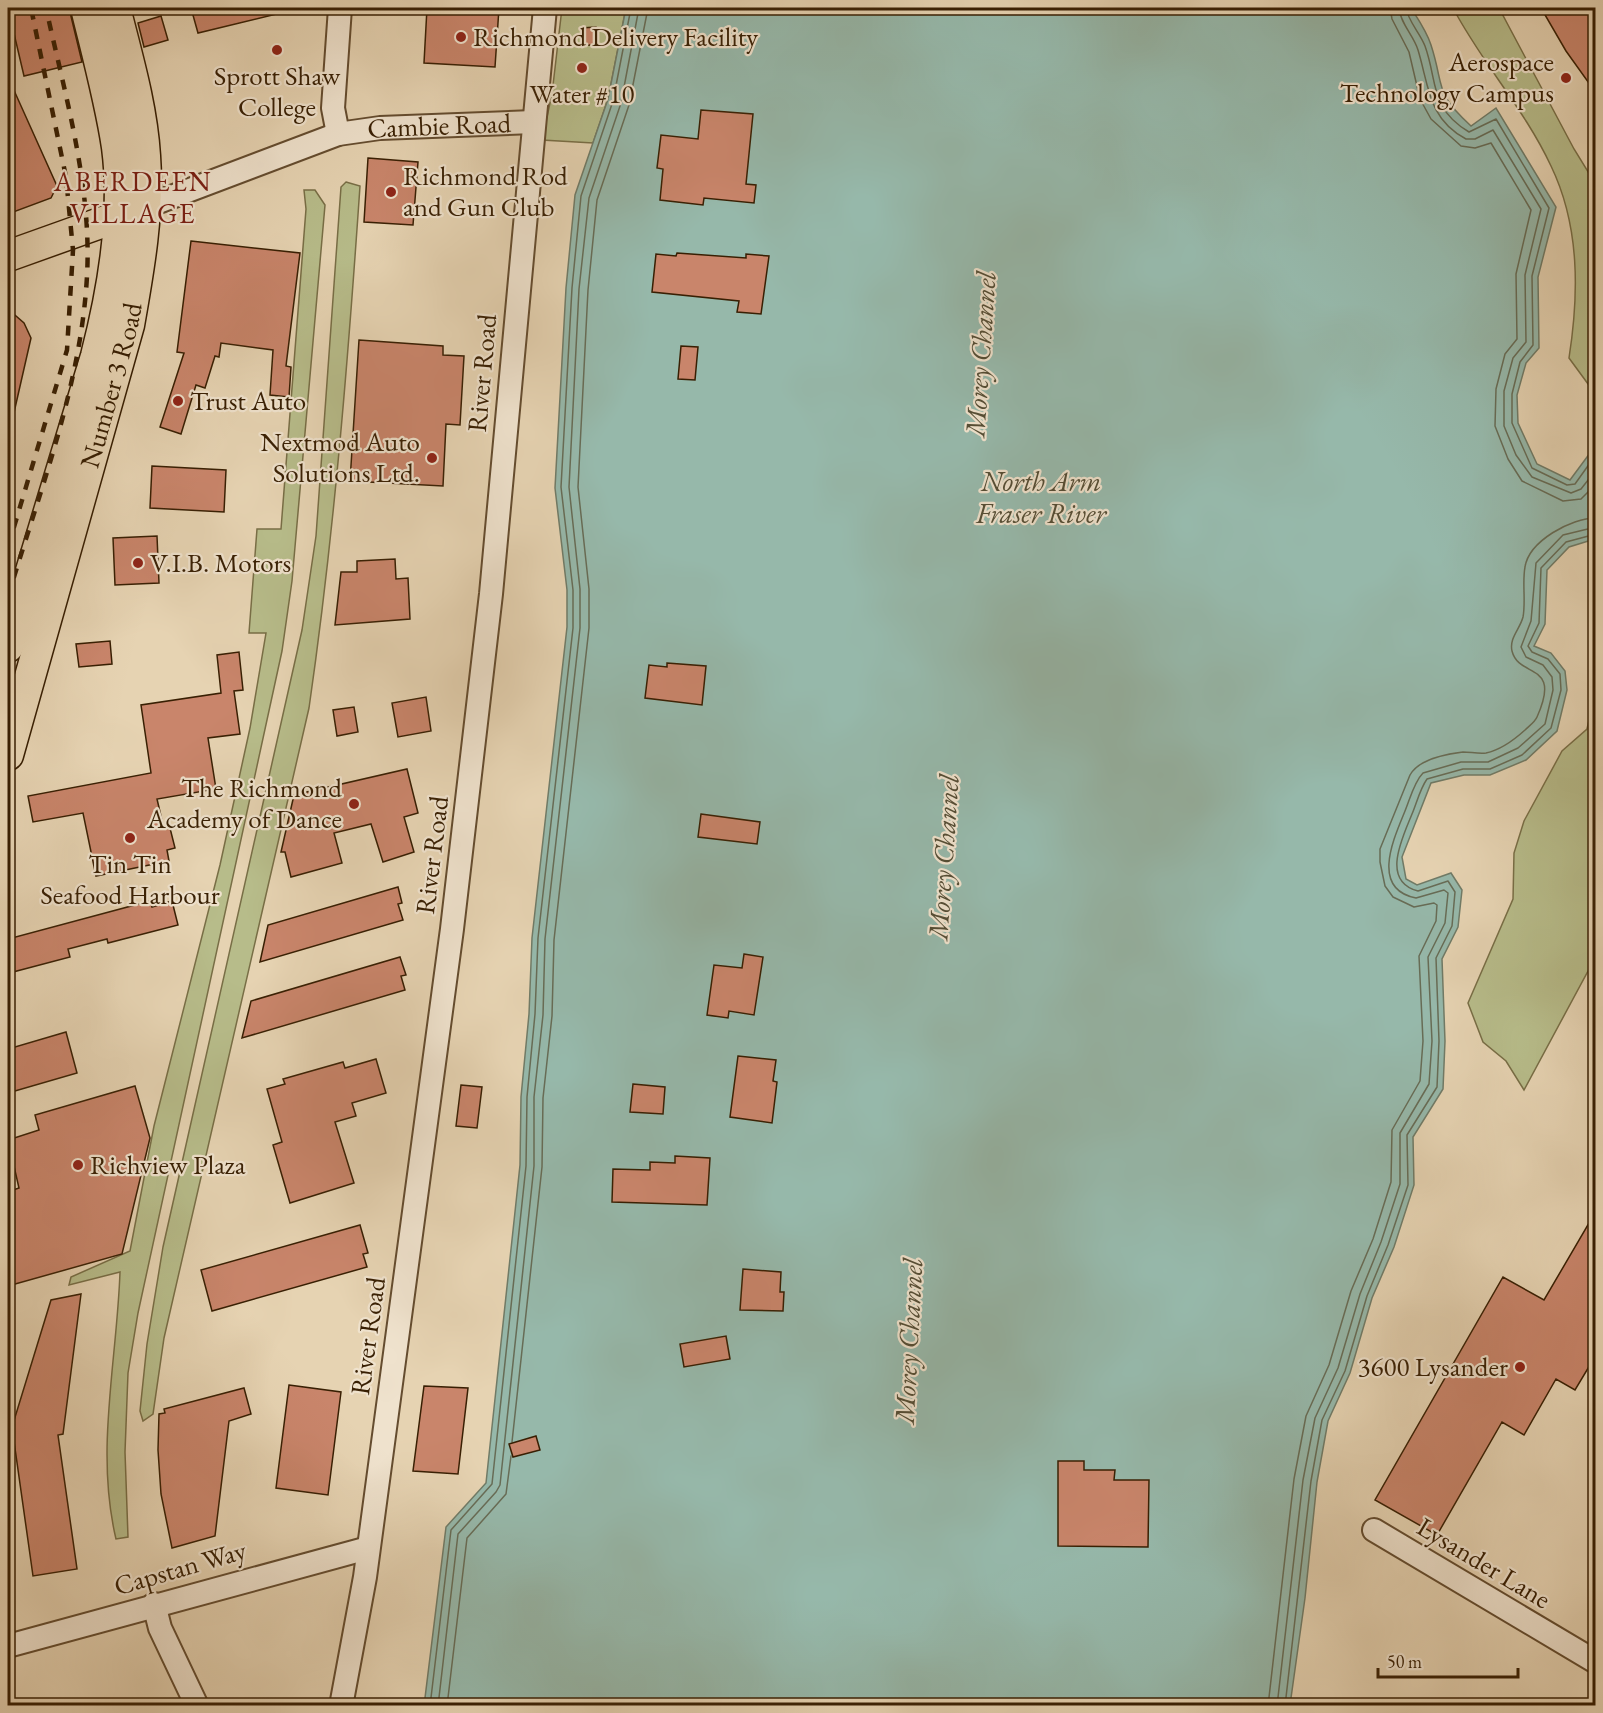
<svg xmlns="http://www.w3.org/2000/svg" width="1603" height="1713" viewBox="0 0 1603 1713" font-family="'EB Garamond',serif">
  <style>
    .green { fill: #b7bc8a; stroke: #786e46; stroke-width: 1.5 }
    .water { fill: #96b8aa; stroke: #707b67; stroke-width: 1.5 }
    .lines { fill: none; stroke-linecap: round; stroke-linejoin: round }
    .shore { stroke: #676c56; stroke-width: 1.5 }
    .building { fill: #c9856b; stroke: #381f03; stroke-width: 1.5 }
    .minor-casing { stroke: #644c2f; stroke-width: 26 }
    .major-casing { stroke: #381f03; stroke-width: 33 }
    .minor { stroke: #efe2cd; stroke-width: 22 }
    .major { stroke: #e6d3b2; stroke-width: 30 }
    .rail { stroke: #381f03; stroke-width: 4.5; stroke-dasharray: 10 10; stroke-linecap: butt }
    .poi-dot { fill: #8f2418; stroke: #efe2cd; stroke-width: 2 }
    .labels { text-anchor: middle; stroke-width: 4.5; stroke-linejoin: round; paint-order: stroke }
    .poi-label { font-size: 27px; fill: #381f03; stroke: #efe2cd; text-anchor: start }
    .street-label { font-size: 27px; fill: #381f03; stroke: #efe2cd }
    .neighbourhood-label { font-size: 28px; letter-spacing: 1.5px; fill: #7a1f14; stroke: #efe2cd }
    .water-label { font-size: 28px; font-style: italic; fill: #544d35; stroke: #efe2cd }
  </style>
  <rect width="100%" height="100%" fill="#e6d3b2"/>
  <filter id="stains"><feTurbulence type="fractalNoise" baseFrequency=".00333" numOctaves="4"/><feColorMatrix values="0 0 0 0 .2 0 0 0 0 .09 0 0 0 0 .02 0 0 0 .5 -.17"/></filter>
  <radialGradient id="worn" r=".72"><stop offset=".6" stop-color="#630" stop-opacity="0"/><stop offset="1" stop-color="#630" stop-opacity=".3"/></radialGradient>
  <path class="green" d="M562 8H626L608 99 593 143 542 140 552 94Z
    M1453 8H1499L1574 149 1595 183V389L1591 388 1569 358C1579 294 1580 226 1551 166 1525 110 1482 63 1453 8Z
    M346 182 360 186C348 361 334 535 309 708L164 1338 153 1414 143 1421 140 1411 147 1344 163 1247 302 630 316 536 341 187Z
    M304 190H315L325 205 292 581 282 651 138 1313 128 1373 125 1452 128 1537 116 1539C95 1451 117 1361 120 1272L69 1285 71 1277 130 1251 154 1126 220 865 250 728 266 633H249L257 529H281L306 209Z
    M1595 694V958L1524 1090 1506 1061 1483 1042 1468 1003 1513 899 1514 853 1524 821 1562 751 1587 729Z"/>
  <path class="water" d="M626 8H1411C1418 19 1427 32 1431 45 1445 88 1433 91 1471 126L1496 108 1556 207 1538 277 1539 348 1526 363 1517 395 1518 423 1537 464 1570 480 1590 453 1595 459V539L1569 547 1547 570 1545 624 1534 646 1551 653 1565 671 1567 690 1557 731 1526 760 1490 775H1464L1431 783 1402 857 1406 879 1417 885 1451 873 1462 890 1458 927 1442 959 1445 1041 1443 1089 1413 1137 1414 1185 1394 1247 1372 1298 1350 1373 1328 1421 1317 1482 1305 1598 1290 1705 424 1706 446 1527 486 1483 520 1165 521 1097 529 1014 532 938 567 627V590L555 488 566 288 575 195 608 99Z"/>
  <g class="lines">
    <path class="shore" d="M1390 8 1392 19 1409 52 1420 99 1431 119 1461 146 1475 148 1491 143 1531 210 1516 274 1517 339 1505 354 1496 389 1495 426 1508 459 1522 481 1563 501 1581 499 1596 484
      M1399 8C1400 23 1414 36 1418 50 1429 86 1428 119 1466 139H1475L1493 130 1541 209 1525 275 1526 342 1513 358 1504 391V426L1516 455 1532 477 1571 493 1581 489 1596 470
      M1406 8C1408 21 1420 33 1425 46 1438 82 1429 108 1469 132L1496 119 1549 208 1532 276 1533 345 1520 362 1512 394V423L1532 468 1567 485 1575 484 1590 463H1596
      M512 1442 542 1167 543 1098 552 1016 554 940 589 628V589L578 487 588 290 597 200 629 105 648 8
      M430 1706 451 1530 492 1484 526 1166 527 1097 535 1014 538 938 573 628V590L561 487 572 288 581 196 613 101 631 8
      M438 1706 458 1534 496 1492 500 1485 534 1166V1097L543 1015 545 939 580 628V589L569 487 579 289 589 198 621 103 639 8
      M447 1706 467 1538 506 1494 511 1456
      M1268 1706 1294 1479 1306 1416 1329 1365 1351 1291 1373 1239 1391 1182 1392 1130 1420 1081 1423 1041 1419 956 1436 921 1437 905 1434 903 1414 907 1393 897 1385 886 1380 862V849L1410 775C1419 759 1446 754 1463 752 1470 752 1479 754 1486 753 1500 750 1514 740 1525 730 1529 726 1535 722 1537 717 1562 661 1519 679 1512 651 1509 638 1520 629 1523 617 1526 601 1522 583 1525 567 1529 541 1571 518 1596 518
      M1277 1706 1303 1480 1315 1418 1338 1368 1360 1294 1381 1242 1400 1184V1133L1429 1084 1432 1041 1428 957 1445 923 1448 893 1444 890 1416 898C1370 889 1394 838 1405 811 1410 799 1414 782 1423 773L1461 762H1488L1518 748 1545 724 1553 690 1552 677 1543 665 1526 657 1521 647 1531 621 1536 563 1563 535 1596 527
      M1285 1706 1311 1481 1322 1420 1345 1371 1367 1296 1388 1245 1408 1185 1407 1135 1437 1087 1439 1041 1436 958 1452 926 1455 892 1448 881 1418 891C1380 881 1403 837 1412 814 1417 802 1420 789 1427 779L1463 769H1490L1522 755 1551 728 1561 690 1560 674 1548 659 1532 652 1528 646 1539 623 1541 568 1566 542 1596 534"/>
  </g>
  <path class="building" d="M8 8H69L82 62 24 76Z
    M191 8H284L285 12 198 33Z
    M427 8H499L495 67 424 63Z
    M1541 8H1596V93L1566 51Z
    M161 16 168 40 144 47 138 23Z
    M596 27 598 44 582 46 581 28Z
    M8 77 57 186 51 198 8 214Z
    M701 110 753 114 746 184 756 185 754 203 704 198 703 205 660 200 663 169 657 168 661 135 698 139Z
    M368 158 418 162 413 225 364 222Z
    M191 241 300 253 286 366 291 367 289 397 270 395 273 350 221 343 219 357 215 356 205 388 196 385 181 434 160 427 184 353 177 352Z
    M677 253 746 258V254L769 256 761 314 737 312 739 301 652 292 656 254 676 256Z
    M8 309 24 323 31 338 13 417H8Z
    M359 340 443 346V355L464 356 460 425 446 424 443 486 350 481Z
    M681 346 698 347 695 380 678 379Z
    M152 466 226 470 224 512 150 508Z
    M157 536 159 583 115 585 113 538Z
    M395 559 396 579 408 578 410 619 335 625 341 572H357V561Z
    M110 641 112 664 79 667 76 644Z
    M239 652 243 690 234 691 240 734 208 738 216 789 157 799 164 829 170 828 175 848 167 850 169 861 96 876 83 813 33 822 28 796 151 773 141 705 221 693 217 655Z
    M667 663 706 666 702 705 645 698 649 665 667 667Z
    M426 697 431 731 398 737 392 703Z
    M354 707 358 732 337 736 333 710Z
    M407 769 418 813 404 817 414 852 383 862 371 824 334 833 342 863 291 877 285 852H281L294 795Z
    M701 814 760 822 757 844 698 837Z
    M398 887 402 903 398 904 403 920 260 962 268 925Z
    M150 901 152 907 172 901 178 925 108 943 107 939 68 949 70 957 13 972 8 939Z
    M744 954 763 957 754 1015 729 1011 728 1018 707 1015 714 965 742 968Z
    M400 957 406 975 401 976 405 990 242 1038 251 1001Z
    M66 1032 77 1073 8 1093V1049Z
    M738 1056 776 1060 773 1081 777 1082 772 1123 730 1117Z
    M376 1059 386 1093 352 1103 356 1116 335 1122 354 1183 290 1203 273 1145 282 1142 267 1089 285 1084 283 1079 343 1062 345 1068Z
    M633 1084 665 1087 663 1114 630 1112Z
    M461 1085 482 1087 477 1128 456 1126Z
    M135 1086 150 1138 122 1254 8 1286V1220L14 1201 13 1190 19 1188 8 1140 39 1130 35 1115Z
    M675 1156 710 1158 707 1205 612 1202 613 1169 650 1170V1162L675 1163Z
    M1596 1211V1355L1575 1390 1556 1379 1524 1435 1502 1422 1437 1535 1375 1500 1503 1277 1544 1300Z
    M360 1225 368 1253 363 1254 367 1267 212 1311 201 1270Z
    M743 1269 781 1272 780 1292H784L783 1311 740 1310Z
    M81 1294 63 1434 58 1435 77 1569 33 1576 12 1427 51 1300Z
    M726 1336 730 1359 684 1367 680 1344Z
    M289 1385 341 1392 328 1495 276 1488Z
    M424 1386 468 1388 458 1474 413 1471Z
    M244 1388 251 1414 229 1421 215 1536 172 1548 161 1494 158 1450 159 1414 165 1413 164 1409Z
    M536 1436 540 1450 513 1457 509 1444Z
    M1058 1461H1084V1470H1115L1114 1480H1149L1148 1547 1058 1546Z"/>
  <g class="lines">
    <defs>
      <g id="minor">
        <path d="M338 134 333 108 340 8"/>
        <path id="s1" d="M145 207 338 134 380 128 533 122"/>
        <path d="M1374 1530 1596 1662"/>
        <path d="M154 1604 160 1628 197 1706"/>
        <path d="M8 1646 368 1548"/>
        <path d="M341 1706 365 1577 452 929 491 594 545 8"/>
      </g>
      <g id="major">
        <path d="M8 256 134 211"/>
        <path d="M8 647 96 356C113 290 126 215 117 147 110 100 97 53 86 8"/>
        <path id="s2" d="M8 755 129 325C139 269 149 212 145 156 142 106 127 56 115 8"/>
      </g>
    </defs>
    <use href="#minor" class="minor-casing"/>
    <use href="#major" class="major-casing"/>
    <use href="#minor" class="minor"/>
    <use href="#major" class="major"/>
    <path class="rail" d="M8 547 67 350 73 250 66 177 31 8
      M8 597C39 492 81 387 87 276 92 186 65 95 46 8"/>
  </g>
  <g class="poi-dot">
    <circle cx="461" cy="37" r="6"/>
    <circle cx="277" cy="50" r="6"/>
    <circle cx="582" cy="68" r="6"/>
    <circle cx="1566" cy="78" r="6"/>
    <circle cx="391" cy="192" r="6"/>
    <circle cx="178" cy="401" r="6"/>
    <circle cx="432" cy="458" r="6"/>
    <circle cx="138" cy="563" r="6"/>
    <circle cx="354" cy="804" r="6"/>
    <circle cx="130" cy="838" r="6"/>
    <circle cx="78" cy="1165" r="6"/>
    <circle cx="1520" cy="1367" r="6"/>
  </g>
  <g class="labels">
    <g class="poi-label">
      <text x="473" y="46">Richmond Delivery Facility</text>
      <text x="1554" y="71" text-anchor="end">Aerospace<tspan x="1554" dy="31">Technology Campus</tspan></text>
      <text x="277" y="85" text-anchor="middle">Sprott Shaw<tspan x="277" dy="31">College</tspan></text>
      <text x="582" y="103" text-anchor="middle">Water #10</text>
      <text x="403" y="185">Richmond Rod<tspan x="403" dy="31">and Gun Club</tspan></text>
      <text x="190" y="410">Trust Auto</text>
      <text x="420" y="451" text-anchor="end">Nextmod Auto<tspan x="420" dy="31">Solutions Ltd.</tspan></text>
      <text x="150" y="572">V.I.B. Motors</text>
      <text x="342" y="797" text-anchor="end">The Richmond<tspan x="342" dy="31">Academy of Dance</tspan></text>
      <text x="130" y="873" text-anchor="middle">Tin Tin<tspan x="130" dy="31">Seafood Harbour</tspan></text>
      <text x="90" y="1174">Richview Plaza</text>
      <text x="1508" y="1376" text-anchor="end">3600 Lysander</text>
    </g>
    <g class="street-label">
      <text dy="9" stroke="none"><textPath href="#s1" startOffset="308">Cambie Road</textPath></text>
      <text transform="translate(482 373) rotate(-85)" y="9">River Road</text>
      <text dy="9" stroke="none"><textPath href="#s2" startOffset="384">Number 3 Road</textPath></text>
      <text transform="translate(432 855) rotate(-83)" y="9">River Road</text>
      <text transform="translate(368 1336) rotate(-82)" y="9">River Road</text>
      <text transform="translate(1484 1563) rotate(31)" y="9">Lysander Lane</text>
      <text transform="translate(180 1568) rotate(-16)" y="9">Capstan Way</text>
    </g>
    <g class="neighbourhood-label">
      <text x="133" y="191">ABERDEEN<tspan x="133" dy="32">VILLAGE</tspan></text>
    </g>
    <g class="water-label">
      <text transform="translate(980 354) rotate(-86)" y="10">Morey Channel</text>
      <text x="1041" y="491">North Arm<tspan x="1041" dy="32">Fraser River</tspan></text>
      <text transform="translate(943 857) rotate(-86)" y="10">Morey Channel</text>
      <text transform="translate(908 1341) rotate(-87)" y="10">Morey Channel</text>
    </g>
  </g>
  <rect width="1603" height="1713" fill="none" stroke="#e6d3b2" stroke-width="30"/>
  <rect x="9" y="9" width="1585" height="1695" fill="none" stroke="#381f03" stroke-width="3"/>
  <rect x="15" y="15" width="1573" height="1683" fill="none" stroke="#381f03" stroke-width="1.5"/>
  <path d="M1378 1668v9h140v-9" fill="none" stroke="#381f03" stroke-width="3"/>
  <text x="1387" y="1668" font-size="18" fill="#381f03" stroke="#efe2cd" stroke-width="4.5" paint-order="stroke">50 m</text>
  <rect width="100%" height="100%" filter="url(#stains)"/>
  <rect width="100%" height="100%" fill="url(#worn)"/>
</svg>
